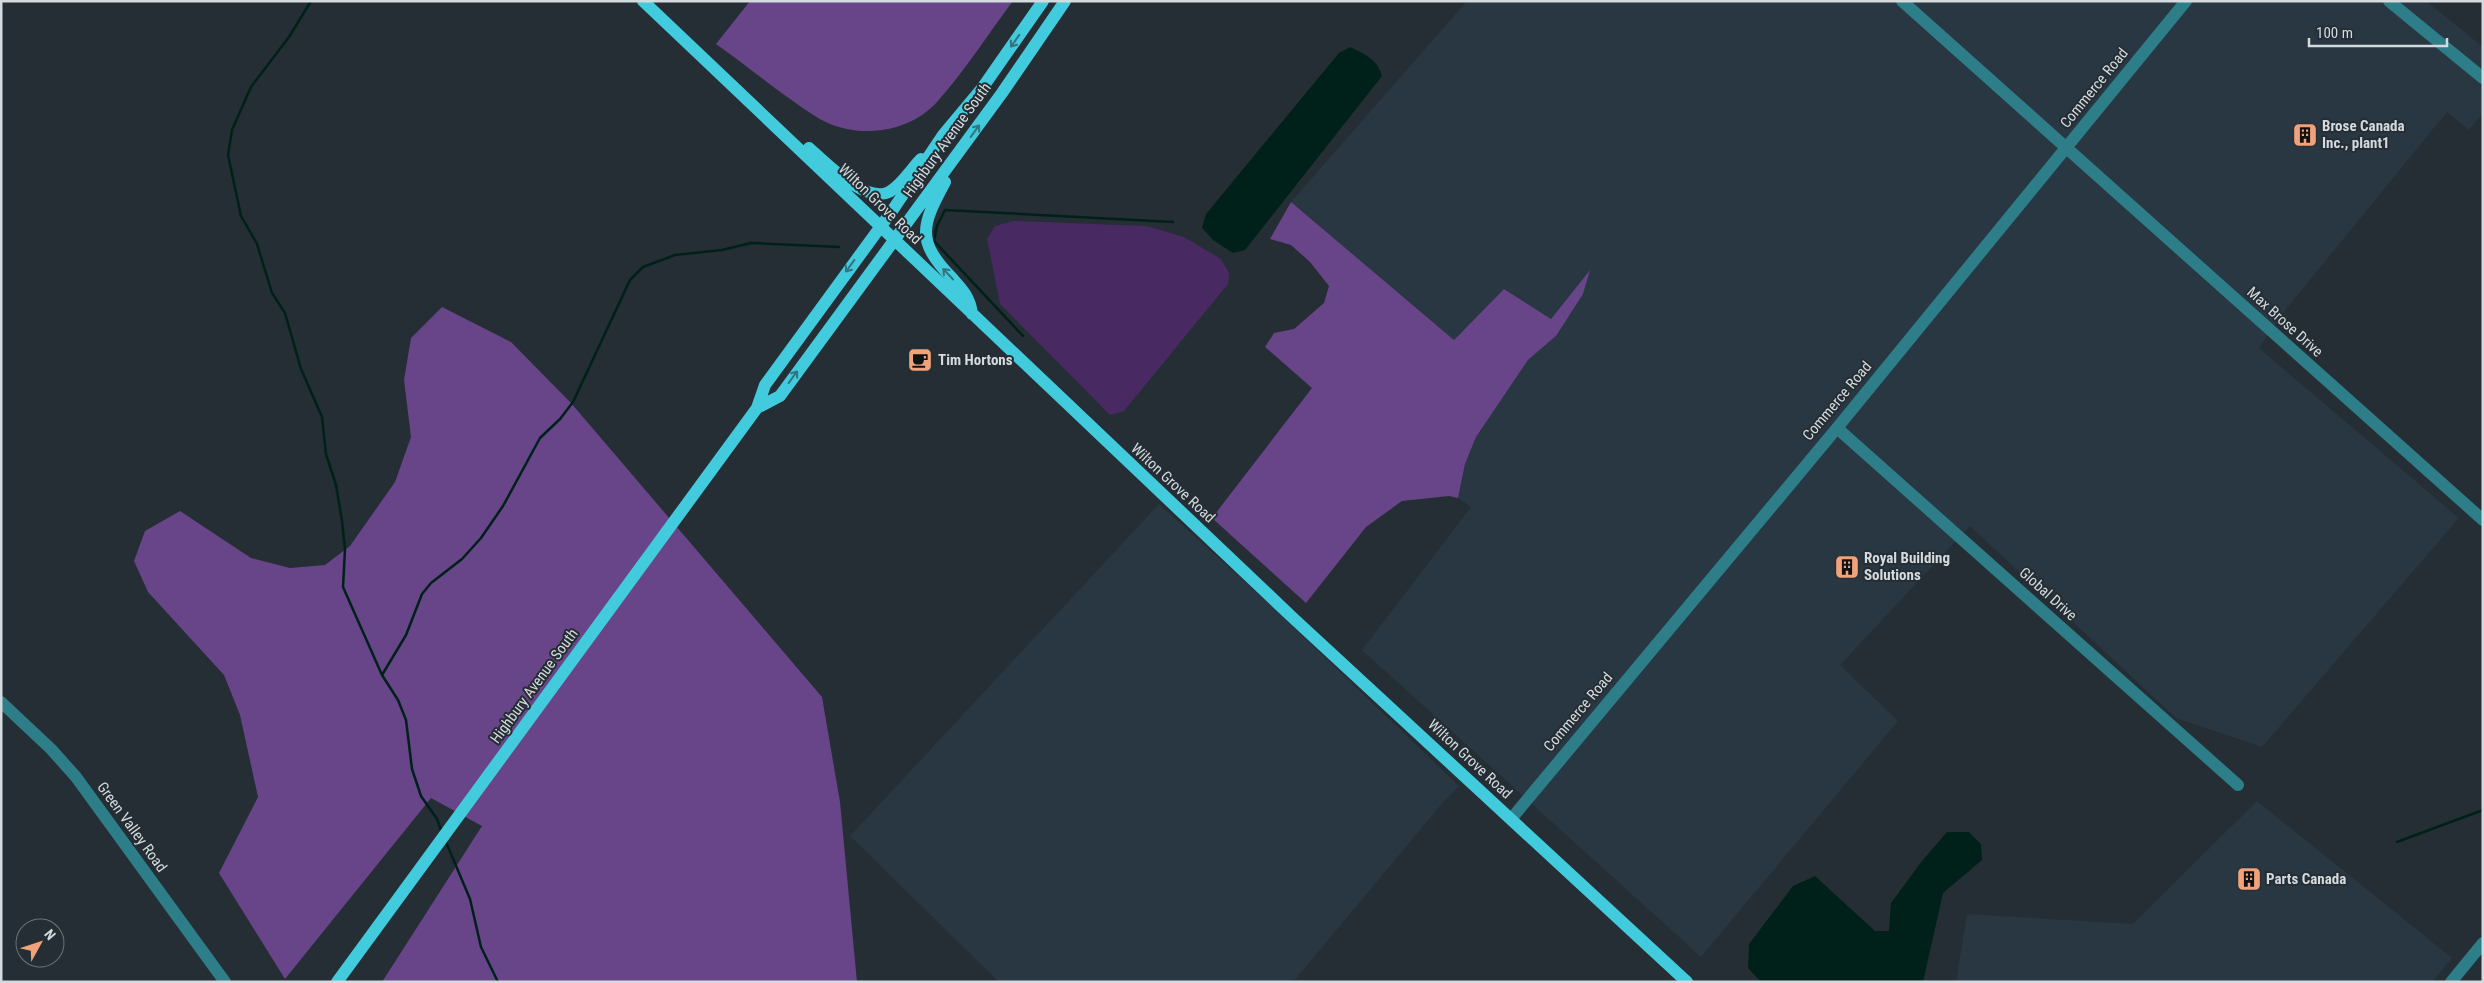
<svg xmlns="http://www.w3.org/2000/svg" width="2484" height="983" viewBox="0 0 2484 983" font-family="'Roboto Condensed',sans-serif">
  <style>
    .built { fill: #283741 }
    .green { fill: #482962 }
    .forest { fill: #684488 }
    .water { fill: #002119 }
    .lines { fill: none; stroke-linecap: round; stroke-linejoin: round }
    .stream { stroke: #002119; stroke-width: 2.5 }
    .minor { stroke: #2e7e89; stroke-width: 12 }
    .major { stroke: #41cbdd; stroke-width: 12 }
    .oneway { stroke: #327580 }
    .labels { text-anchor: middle; stroke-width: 4; stroke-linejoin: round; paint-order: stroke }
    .street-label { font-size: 15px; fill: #d4dade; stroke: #252e34 }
    .poi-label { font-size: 15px; font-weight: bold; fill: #d4dade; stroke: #252e34; text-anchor: start }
  </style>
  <rect width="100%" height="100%" fill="#252e34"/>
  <path class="built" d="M1467 1H2426L2483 47V113L2469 130 2447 112 2278 319 2259 348 2459 518 2262 747 2176 718 1970 526 1840 665 1898 721 1701 957 1362 650 1471 507 1458 498 1465 464 1476 437 1528 360 1556 336 1589 271 1551 319 1504 289 1454 340 1291 202Z
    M1159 504 1266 601 1459 786 1440 806 1293 982H999L850 836Z
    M2257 801 2452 958 2432 982H1956L1967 914 2133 924Z"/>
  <path class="green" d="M1013 221 1147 226 1184 237 1221 259 1229 273 1228 284 1124 411 1110 415 1000 304 987 239 995 226Z"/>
  <path class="forest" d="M750 1H1013C988 34 965 71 937 102 908 134 855 140 818 118 783 96 750 68 716 44Z
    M1291 202 1454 340 1504 289 1551 319 1590 270 1583 294 1556 336 1528 360 1476 437 1465 464 1458 498 1449 496 1402 501 1366 527 1306 603 1212 518 1312 388 1265 347 1274 333 1294 329 1324 303 1329 286 1310 262 1291 245 1270 239Z
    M442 307 511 342 571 403 822 697 840 802 857 982H382L482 826 431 798 285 979 219 873 258 797 240 715 224 675 148 592 134 561 145 531 180 511 251 558 290 568 325 565 350 546 395 482 411 437 404 380 411 338Z"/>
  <path class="water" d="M1350 47C1365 54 1378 60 1382 76L1245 250 1233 253 1213 240 1202 228 1206 214 1339 53Z
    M1947 832H1969L1981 844 1982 860 1943 893 1923 982H1761L1748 968 1749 944 1793 886 1815 876 1875 931H1889L1891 903 1922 861Z"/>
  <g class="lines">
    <path class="stream" d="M311 1 289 37 251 87 232 130 228 155 241 216 257 244 272 293 285 313 301 369 322 417 326 454 336 485 342 521 345 549 343 587 382 675 398 700 406 720 412 769 421 796 437 819 442 833
      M1023 336 934 241 937 226 945 210 1173 222
      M382 675 406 635 422 594 431 583 462 559 481 538 503 506 540 438 560 419 573 402 630 280 643 267 675 255 722 250 751 243 839 247
      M446 842 470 899 481 947 498 982
      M2397 842 2483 810"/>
    <path class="minor" d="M1902 1 2483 520
      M2389 1 2483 78
      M1837 428 2238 785
      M1 702 51 749 76 777 225 982
      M1511 819 1837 428 2186 1
      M2451 982 2483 943"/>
    <path class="major" d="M643 1 1292 617 1687 982
      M809 148C825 162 865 204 889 192 902 185 911 169 921 159
      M945 182C922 225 915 240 952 278 963 290 970 298 972 314
      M757 408 780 396 1002 93 1065 1
      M337 982 757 408 765 385 892 211 943 135 983 87 1043 1"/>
  </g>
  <defs><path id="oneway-shaft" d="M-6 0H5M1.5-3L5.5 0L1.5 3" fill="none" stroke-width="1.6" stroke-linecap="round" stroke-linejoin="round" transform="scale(1.25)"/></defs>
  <g class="oneway">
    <use href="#oneway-shaft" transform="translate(1015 41) rotate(125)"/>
    <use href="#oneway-shaft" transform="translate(975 131) rotate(-54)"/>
    <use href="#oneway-shaft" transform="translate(850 266) rotate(126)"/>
    <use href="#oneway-shaft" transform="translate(948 274) rotate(-133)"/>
    <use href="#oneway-shaft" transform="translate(793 377) rotate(-54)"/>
  </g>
  <defs>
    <symbol id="building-square" viewBox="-11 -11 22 22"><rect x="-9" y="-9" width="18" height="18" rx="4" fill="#f1a27b" stroke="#252e34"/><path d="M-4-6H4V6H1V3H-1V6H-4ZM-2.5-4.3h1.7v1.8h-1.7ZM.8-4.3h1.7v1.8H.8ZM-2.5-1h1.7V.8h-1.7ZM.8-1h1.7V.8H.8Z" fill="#111"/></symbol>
    <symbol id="cafe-square" viewBox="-11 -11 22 22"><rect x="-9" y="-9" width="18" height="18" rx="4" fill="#f1a27b" stroke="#252e34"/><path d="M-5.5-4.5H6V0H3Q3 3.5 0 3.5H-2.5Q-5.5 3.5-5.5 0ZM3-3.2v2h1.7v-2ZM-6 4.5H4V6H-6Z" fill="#111"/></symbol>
  </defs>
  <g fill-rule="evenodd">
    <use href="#building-square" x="2291" y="121" width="28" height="28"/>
    <use href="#cafe-square" x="906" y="346" width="28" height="28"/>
    <use href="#building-square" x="1833" y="553" width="28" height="28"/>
    <use href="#building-square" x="2235" y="865" width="28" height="28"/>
  </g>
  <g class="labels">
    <g class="street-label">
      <text transform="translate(2094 88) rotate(-51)" y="5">Commerce Road</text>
      <text transform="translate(947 140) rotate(-54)" y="5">Highbury Avenue South</text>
      <text transform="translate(880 204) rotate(44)" y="5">Wilton Grove Road</text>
      <text transform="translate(2285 322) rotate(42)" y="5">Max Brose Drive</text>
      <text transform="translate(1837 401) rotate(-50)" y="5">Commerce Road</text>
      <text transform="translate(1173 483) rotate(43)" y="5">Wilton Grove Road</text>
      <text transform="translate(2048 594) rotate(42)" y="5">Global Drive</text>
      <text transform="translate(534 686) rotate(-54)" y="5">Highbury Avenue South</text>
      <text transform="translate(1578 712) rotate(-50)" y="5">Commerce Road</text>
      <text transform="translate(1470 759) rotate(43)" y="5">Wilton Grove Road</text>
      <text transform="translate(132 827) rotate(54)" y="5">Green Valley Road</text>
    </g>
    <g class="poi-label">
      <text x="2322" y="131">Brose Canada<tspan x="2322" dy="17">Inc., plant1</tspan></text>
      <text x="938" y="365">Tim Hortons</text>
      <text x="1864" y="563">Royal Building<tspan x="1864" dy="17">Solutions</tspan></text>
      <text x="2266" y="884">Parts Canada</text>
    </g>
  </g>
  <rect width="2484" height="983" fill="none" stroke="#d4dade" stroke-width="5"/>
  <g transform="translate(40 943) rotate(50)"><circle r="24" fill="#252e34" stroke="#6b7378"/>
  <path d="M0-4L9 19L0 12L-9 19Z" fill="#f1a27b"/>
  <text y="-8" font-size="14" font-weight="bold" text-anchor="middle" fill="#d4dade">N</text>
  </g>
  <path d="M2309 38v8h138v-8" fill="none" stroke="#d4dade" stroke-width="2.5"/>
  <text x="2316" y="38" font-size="15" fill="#d4dade" stroke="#252e34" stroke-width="4" paint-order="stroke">100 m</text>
</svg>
